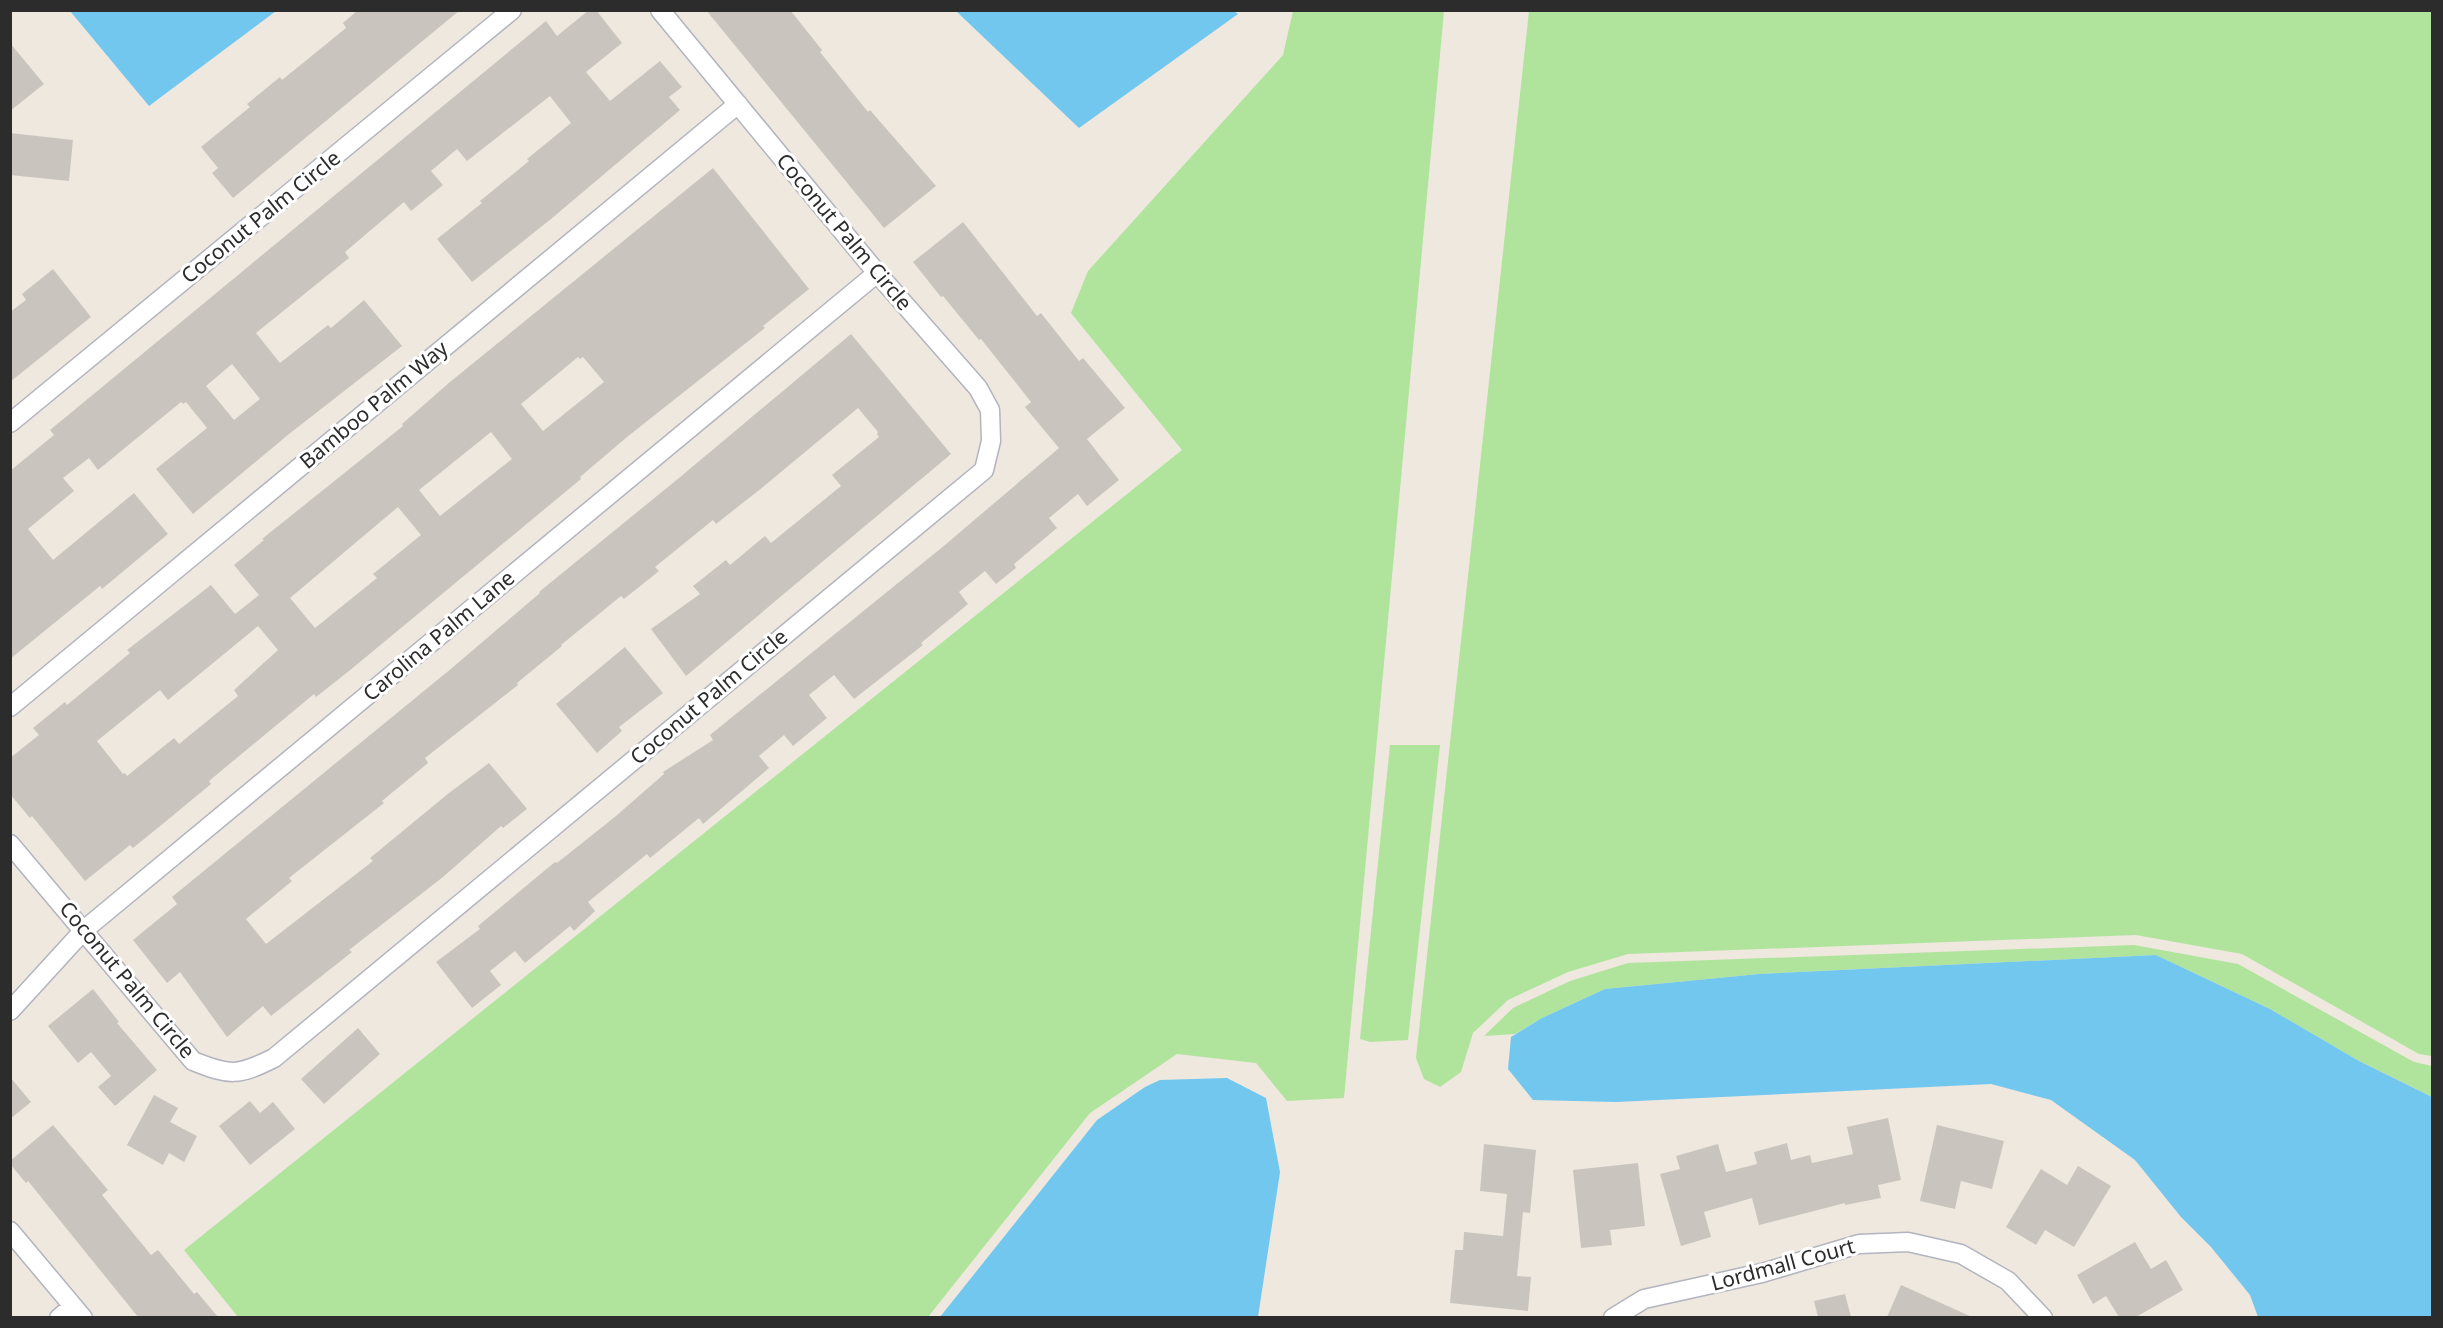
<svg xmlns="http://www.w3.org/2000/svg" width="2443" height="1328" viewBox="0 0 2443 1328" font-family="'Noto Sans',sans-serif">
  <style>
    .green { fill: #b0e49c }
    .water { fill: #72c7ef }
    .building { fill: #c9c5be; fill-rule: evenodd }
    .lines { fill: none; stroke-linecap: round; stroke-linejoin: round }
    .minor-casing { stroke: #b2b4bf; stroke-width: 21 }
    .minor { stroke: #fff; stroke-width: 18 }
    .labels { text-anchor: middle; stroke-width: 6; stroke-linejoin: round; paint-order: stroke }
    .street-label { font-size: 21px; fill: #2c2c2c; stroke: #fff }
  </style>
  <rect width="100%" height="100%" fill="#eee8df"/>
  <path class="green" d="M1293 11H1444L1344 1098 1287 1101 1256 1063 1177 1054 1090 1113 928 1317H238L184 1250 1182 450 1071 313 1088 271 1283 55Z
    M1529 11H2432V1056L2419 1054 2242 954 2136 935 1628 954 1568 972 1508 1000 1473 1033 1461 1072 1440 1087 1424 1079 1416 1058Z
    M1390 745H1440L1408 1040 1370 1042 1360 1039Z
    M2134 945 2238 964 2414 1062 2432 1066V1097L2359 1061 2270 1009 2156 955 1759 974 1605 989 1542 1018 1515 1034 1484 1036 1513 1008 1570 981 1628 963Z"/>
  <path class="water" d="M70 11H276L149 106Z
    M1234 11 1238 14 1079 128 956 11Z
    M2156 955 2270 1009 2359 1061 2432 1097V1317H2258L2250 1295 2211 1247 2181 1217 2135 1160 2051 1100 1991 1084 1616 1102 1533 1100 1508 1069 1511 1037 1542 1018 1605 989 1759 974Z
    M1227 1078 1266 1098 1280 1172 1258 1317H940L1097 1120 1145 1087 1160 1080Z"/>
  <path class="building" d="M358 10H460L233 198 212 173 218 168 201 147 250 107 247 104 280 77 282 80 346 28 343 23Z
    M589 10H596L622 43 586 72 610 101 660 61 682 87 669 97 680 110 551 219 472 282 437 239 482 203 480 201 529 161 527 159 571 123 550 96 467 161 457 149 431 171 443 185 411 211 404 202 345 252 349 258 256 333 280 363 328 325 331 328 364 300 402 346 289 434 193 514 156 469 207 428 186 402 183 404 181 402 98 470 89 458 63 478 74 491 28 529 53 560 134 493 168 534 102 589 100 586 10 659V471L54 435 50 430 546 21 557 36ZM232 364 260 399 234 420 206 386Z
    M706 10H790L822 50 820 52 868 112 870 110 936 186 884 228Z
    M10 43 44 84 10 111Z
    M10 133 73 140 69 181 10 175Z
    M713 168 809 289 763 326 765 328 627 437 580 477 581 479 349 671 316 697 314 694 209 781 211 784 165 822 133 848 130 845 85 881 32 816 30 818 10 794V758L39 735 33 728 65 702 67 705 130 653 127 650 211 585 235 614 259 595 234 565 264 540 262 539 403 426 402 424 450 382ZM578 357 580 359 583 357 604 382 543 431 521 404ZM491 432 512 459 440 516 419 490ZM398 507 421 535 373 574 377 578 315 628 290 598ZM258 626 278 650 234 690 238 696 179 744 174 738 127 776 125 773 123 774 97 741 160 690 168 700Z
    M963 222 1037 316 1041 313 1079 361 1083 358 1125 408 1087 439 1119 480 1087 506 1078 494 1049 518 1057 528 1014 564 1016 568 996 584 985 571 959 592 968 604 921 643 923 645 854 699 834 675 809 695 827 718 793 746 784 735 759 756 769 768 703 824 699 818 650 858 647 854 588 902 595 911 574 931 570 926 525 963 515 951 490 971 501 985 472 1008 436 962 480 929 478 926 555 862 557 863 616 816 664 774 663 772 713 740 710 735 945 545 1059 448 1025 407 1031 402 981 339 979 340 943 296 941 297 913 262Z
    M53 269 91 317 10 382V312L26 300 22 294Z
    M851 334 951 454 686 676 651 629 700 594 693 586 726 560 730 565 765 536 771 543 841 486 832 475 879 437 877 434 878 432 858 408 763 487 716 524 713 520 655 567 659 571 624 599 621 596 561 645 562 646 517 683 518 685 425 758 428 763 382 801 384 803 289 878 292 881 246 919 266 944 373 861 370 858 449 793 489 763 527 809 503 828 501 826 443 877 349 950 352 952 271 1016 263 1006 227 1037 180 972 167 983 133 940 177 904 172 897 452 668 540 593 539 592 679 478Z
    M625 647 663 693 619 727 622 731 597 753 556 704Z
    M93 989 119 1022 117 1023 157 1070 115 1106 98 1087 111 1076 91 1052 78 1063 48 1026Z
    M358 1028 380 1054 324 1104 301 1079Z
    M10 1077 31 1102 10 1119Z
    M154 1095 178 1108 170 1122 197 1136 184 1162 169 1153 163 1165 127 1145Z
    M250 1101 260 1113 273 1102 295 1129 250 1165 219 1126Z
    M1888 1118 1901 1180 1878 1185 1881 1198 1845 1205V1203L1759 1225 1752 1198 1704 1212 1711 1237 1681 1246 1660 1174 1680 1169 1676 1156 1718 1144 1726 1172 1757 1164 1754 1152 1787 1143 1791 1160 1810 1155 1812 1163 1853 1154 1847 1127Z
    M53 1125 108 1190 102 1195 151 1255 158 1250 194 1294 197 1292 218 1317H138L28 1181 26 1183 10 1164V1161Z
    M1937 1125 2004 1141 1992 1189 1961 1181 1955 1209 1920 1201Z
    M1484 1144 1536 1150 1530 1213 1523 1212 1517 1276 1531 1277 1528 1311 1450 1303 1455 1250H1463L1464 1232 1503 1236 1507 1194 1480 1191Z
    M1638 1163 1645 1226 1610 1230 1612 1245 1581 1248 1573 1170Z
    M2078 1166 2111 1186 2074 1247 2045 1230 2036 1245 2006 1227 2041 1169 2067 1185Z
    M2135 1242 2151 1269 2166 1260 2183 1290 2136 1317H2119L2106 1296 2093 1304 2077 1275Z
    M1901 1285 1972 1317H1887Z
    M1845 1294 1851 1317H1818L1814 1301Z"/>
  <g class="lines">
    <defs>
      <path id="minor" d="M10 423 512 10
        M10 707 738 104
        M10 844 193 1061C230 1076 238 1076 274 1058L984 470 991 441 990 410 978 388 877 273 660 10
        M10 1011 84 930 877 273
        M10 1231 83 1318
        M59 1318 73 1306
        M1613 1318 1644 1299 1762 1273 1859 1244 1908 1242 1961 1254 2008 1281 2043 1318"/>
    </defs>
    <use href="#minor" class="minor-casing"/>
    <use href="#minor" class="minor"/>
  </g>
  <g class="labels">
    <g class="street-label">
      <text transform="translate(261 217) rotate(-39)" y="7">Coconut Palm Circle</text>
      <text transform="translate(844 232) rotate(50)" y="7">Coconut Palm Circle</text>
      <text transform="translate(374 405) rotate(-40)" y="7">Bamboo Palm Way</text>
      <text transform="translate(439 636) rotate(-40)" y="7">Carolina Palm Lane</text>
      <text transform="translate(709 697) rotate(-40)" y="7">Coconut Palm Circle</text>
      <text transform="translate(127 980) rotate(50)" y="7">Coconut Palm Circle</text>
      <text transform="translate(1783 1265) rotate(-15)" y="7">Lordmall Court</text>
    </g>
  </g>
  <rect width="2443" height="1328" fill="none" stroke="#2c2c2c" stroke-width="24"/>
</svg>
